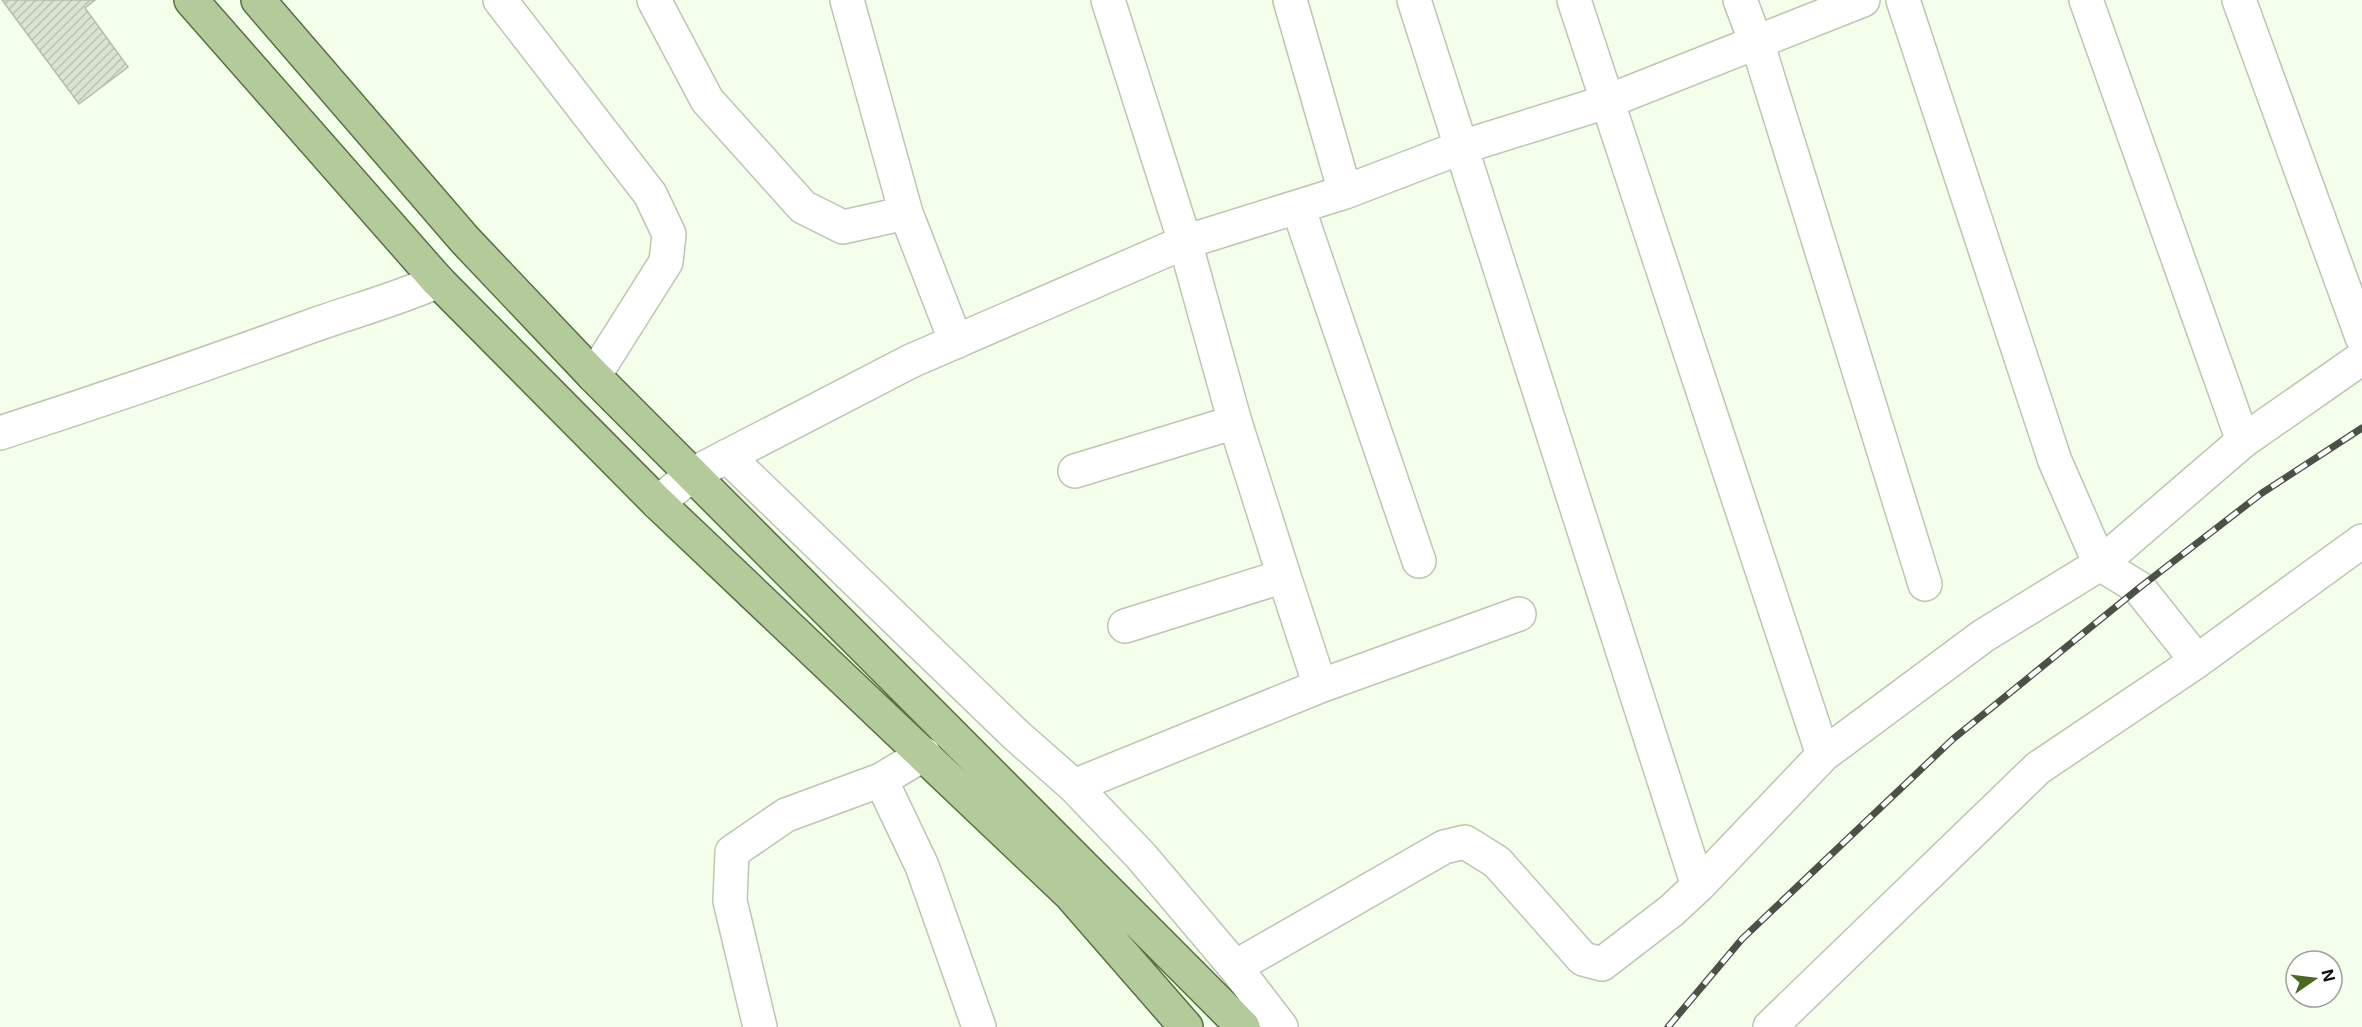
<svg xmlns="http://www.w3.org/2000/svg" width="2362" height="1027" viewBox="0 0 2362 1027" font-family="Inter,sans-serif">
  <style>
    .building { fill: url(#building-hatch); stroke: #b3bdaa; stroke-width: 1.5 }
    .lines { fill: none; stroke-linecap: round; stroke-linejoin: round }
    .minor-casing { stroke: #bcc6b3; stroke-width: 36 }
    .major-casing { stroke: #58723d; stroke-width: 36 }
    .minor { stroke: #fff; stroke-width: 33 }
    .major { stroke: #b3ca9b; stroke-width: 33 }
    .rail-casing { stroke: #4b5147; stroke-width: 7 }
    .rail { stroke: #fff; stroke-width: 4.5; stroke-dasharray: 14; stroke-linecap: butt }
  </style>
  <defs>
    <pattern id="building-hatch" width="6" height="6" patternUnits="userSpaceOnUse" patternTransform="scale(1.5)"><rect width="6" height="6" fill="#dae4d1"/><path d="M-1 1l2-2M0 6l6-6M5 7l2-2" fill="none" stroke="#bac3b2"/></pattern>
  </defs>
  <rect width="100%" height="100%" fill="#f4ffeb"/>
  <path class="building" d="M2 0H95L85 8 128 67 79 104Z"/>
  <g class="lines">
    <defs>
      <path id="minor" d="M500 0 650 194 669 234 666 262 594 376
        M654 0 707 100 803 207 843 227 906 213
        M847 0 906 213 956 342
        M1290 0 1345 192
        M1414 0 1698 886
        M1574 0 1823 755
        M1740 0 1762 58 1925 584
        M1903 0 2055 461 2100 564 2139 588 2197 661
        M2086 0 2243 441
        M2239 0 2362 337
        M1298 207 1419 561
        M0 433C105 399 210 363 314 325 356 310 398 299 438 281
        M727 456 1016 735 1074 786 1141 856 1235 967 1281 1027
        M1075 471 1235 422 1185 242 1108 0
        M658 503 691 475 911 361 1185 242 1345 192 1462 147 1606 102 1863 0
        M1125 626 1284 576 1235 422
        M1320 686 1519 614
        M881 780 922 866 979 1027
        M1074 786 1320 686 1284 576
        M1235 967 1444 847 1465 842 1497 862 1583 959 1602 964 1671 911 1698 886 1823 755 1983 636 2100 564 2243 441 2362 358
        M760 1027 730 901 732 852 786 815 881 780 924 754
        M1770 1027 2038 768 2197 661 2362 541"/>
      <path id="major" d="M191 0 438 281 658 503 1070 894 1186 1027
        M258 0 465 240 594 376 1243 1027"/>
    </defs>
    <use href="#minor" class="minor-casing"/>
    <use href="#major" class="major-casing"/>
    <use href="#minor" class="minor"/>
    <use href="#major" class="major"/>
    <defs>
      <path id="rail" d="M1668 1027 1742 939 1953 739 2139 588 2262 493 2362 428"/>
    </defs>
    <use href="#rail" class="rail-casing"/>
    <use href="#rail" class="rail"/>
  </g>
  <g transform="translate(2314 979) rotate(76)"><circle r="28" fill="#ffffff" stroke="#9ea09d" stroke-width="1.5"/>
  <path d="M0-4.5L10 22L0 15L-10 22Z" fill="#496920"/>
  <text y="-9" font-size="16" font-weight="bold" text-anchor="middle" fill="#0d110a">N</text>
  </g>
</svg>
